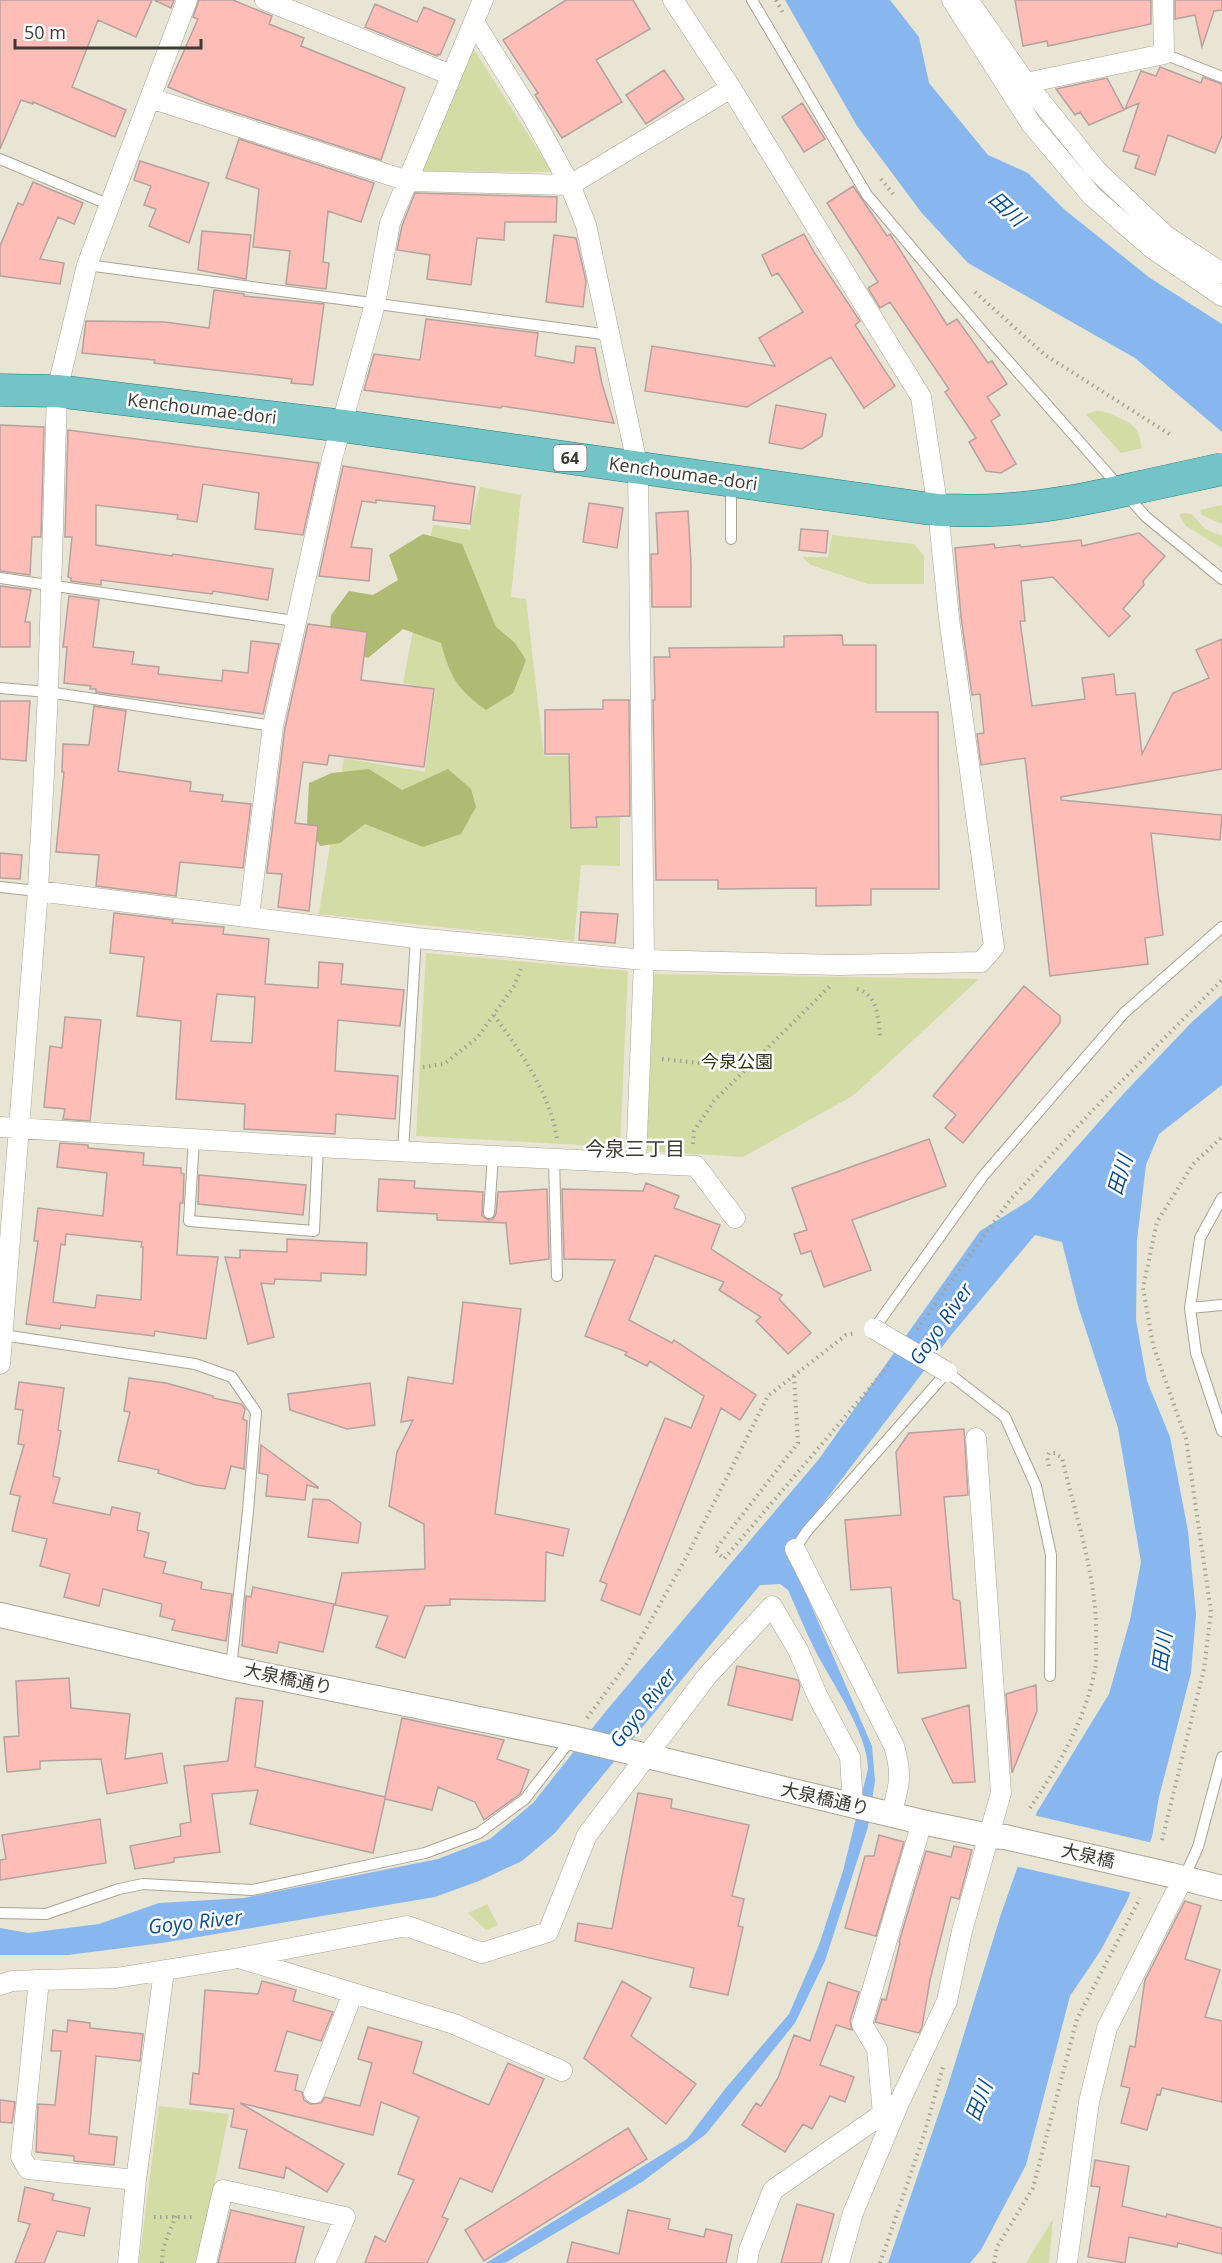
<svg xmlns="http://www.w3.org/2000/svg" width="1222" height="2263" viewBox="0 0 1222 2263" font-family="'Open Sans','Noto Sans JP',sans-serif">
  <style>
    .green { fill: #d3dca5 }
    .forest { fill: #afba73 }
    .water { fill: #88b7ef }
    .pier { fill: #e8e5d4 }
    .building { fill: #febdb6; stroke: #b5a29f; stroke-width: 1.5; fill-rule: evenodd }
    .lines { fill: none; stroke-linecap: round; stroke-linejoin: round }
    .service-casing { stroke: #a8a494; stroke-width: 12 }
    .minor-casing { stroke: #a8a494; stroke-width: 21 }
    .tertiary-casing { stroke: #a8a494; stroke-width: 26 }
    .primary-casing { stroke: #227a7a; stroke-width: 33 }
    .path { stroke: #a4a295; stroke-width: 4; stroke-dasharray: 1.5 4.5; stroke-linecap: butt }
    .service { stroke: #fff; stroke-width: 10 }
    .minor { stroke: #fff; stroke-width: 20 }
    .tertiary { stroke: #fff; stroke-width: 24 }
    .primary { stroke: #72c4c6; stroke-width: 32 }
    .minor-bridge-casing { stroke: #a8a494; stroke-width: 21; stroke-linecap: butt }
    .tertiary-bridge-casing { stroke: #a8a494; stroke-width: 26; stroke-linecap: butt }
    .primary-bridge-casing { stroke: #227a7a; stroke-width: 33; stroke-linecap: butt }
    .minor-bridge { stroke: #fff; stroke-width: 20 }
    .tertiary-bridge { stroke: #fff; stroke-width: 24 }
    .primary-bridge { stroke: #72c4c6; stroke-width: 32 }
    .labels { text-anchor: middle; stroke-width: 5; stroke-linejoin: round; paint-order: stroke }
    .shield { fill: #fff; stroke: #767571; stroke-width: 1.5 }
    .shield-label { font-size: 16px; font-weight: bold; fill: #3c3a34 }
    .street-label { font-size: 18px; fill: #3c3a34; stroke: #fff }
    .park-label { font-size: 18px; fill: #2f3313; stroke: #fff }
    .water-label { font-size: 20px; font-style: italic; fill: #0a4f90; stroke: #fff }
    .neighbourhood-label { font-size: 20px; fill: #3c3a34; stroke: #fff }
  </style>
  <rect width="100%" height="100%" fill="#e8e5d4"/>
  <path class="green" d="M470 43 552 172 418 171Z
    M1096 411C1104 411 1109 413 1115 416 1133 423 1139 429 1142 448L1121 453 1086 414Z
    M480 487 521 495 511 597 526 599 544 756H620V866L581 865 574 941 319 914 344 758 425 772 435 690 403 683 433 525 471 530 470 524Z
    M1222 505V524L1202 515 1200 510Z
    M1183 513 1192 514 1205 529 1222 536V548L1186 526 1179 515Z
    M832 535 914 544 924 556V584H868L811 565 802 557H828Z
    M426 953 628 971 620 1147 416 1136Z
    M654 974 979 979 854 1095 743 1157 647 1151Z
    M487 1904 498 1925 486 1930 468 1913Z
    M159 2106 229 2114 198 2263H139Z
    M1053 2219 1049 2263H1026Z"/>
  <path class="forest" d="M423 534 462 544 496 627 515 643 526 660 513 693 486 710C457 689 450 677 441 643L403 629 368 658 329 643 331 615 349 591 373 595 398 580 389 555Z
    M369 769 402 790 448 769 471 789 476 807 461 834 423 847 365 824 340 843 320 846 307 824 309 783 332 773Z"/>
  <path class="water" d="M785 0H890L919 37 929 83 988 155 1028 173 1065 210 1150 278 1222 324V432L1135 358 968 263 921 212 857 126Z
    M1222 995V1085L1159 1134 1146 1165 1137 1240 1136 1320 1147 1381 1170 1437 1188 1531 1196 1614 1191 1673 1159 1797 1152 1837 1127 1901 1101 1950 1070 1996 1026 2165 981 2250 970 2263H888L947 2089 1001 1914 1037 1812 1109 1694 1130 1620 1141 1562 1118 1428 1078 1306 1062 1242 1035 1235 952 1334 793 1543 795 1568 872 1746 875 1781 868 1827 825 1961 795 2023 706 2134 642 2182 505 2263H486L687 2139 725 2089 789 2014 819 1945 843 1871 868 1769C868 1733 831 1682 815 1650 805 1630 797 1610 788 1590L780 1584 760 1585 555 1833 522 1861 479 1881 435 1897 162 1943 68 1955H0V1928L28 1933 99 1924 159 1903 244 1898 438 1859 490 1839 533 1803 606 1711 819 1459 980 1231 1030 1200 1127 1090 1192 1022Z"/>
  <path class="pier" d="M1033 1815 1153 1843 1133 1893 1015 1866Z"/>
  <path class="building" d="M0 0H152L136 37 98 20 72 87 126 110 115 137 33 102V104L21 100 0 149Z
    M154 0H174L171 8Z
    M199 0H233L272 16 269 24 304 38 301 46 405 88 381 160 209 104 168 87 198 19 193 17Z
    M566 0H633L650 29 596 60 622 102 562 138 535 95 538 93 503 40Z
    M1015 0H1151V24L1048 46 1047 41 1023 46Z
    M1175 0H1222V10L1214 11 1202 47 1195 15 1175 19Z
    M375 4 417 22 424 7 455 20 440 55 438 54 437 56 365 27Z
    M1160 67 1201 83 1203 77 1222 84V136L1215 153 1168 135 1155 175 1135 168 1139 156 1123 151 1139 103 1125 109 1141 71 1156 76Z
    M664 70 684 99 646 124 626 95Z
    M1107 78 1124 110 1089 125 1080 112 1075 115 1056 89Z
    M802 103 825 139 804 152 782 117Z
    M239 139 374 183 361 222 328 211 323 262 329 263 326 289 286 284 290 251 253 247 259 189 226 178Z
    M140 161 209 183 189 243 149 226 156 209 144 205 151 186 134 180Z
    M33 182 83 203 74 224 58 217 40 259 64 263 60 284 0 276V246L18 203 23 205Z
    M853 186 887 236 890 234 947 325 957 319 988 363 992 361 1007 384 987 397 1000 415 991 421 1016 464 1001 473 986 471 969 442 976 438 945 392 949 389 890 302 880 308 868 288 878 282 827 203Z
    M415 193 557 197 556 222H505L504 240 477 238 471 285 427 279 430 255 397 250 402 226Z
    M202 231 251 235 246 279 198 270Z
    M804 234 814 252 860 321 855 325 895 386 864 408 831 357 747 407 645 391 652 346 775 366 759 338 803 312 778 273 772 276 762 255Z
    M554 235 576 238 586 281 583 307 546 302Z
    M214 290 244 294V296L324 304 313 385 291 383 292 379 154 363 155 360 82 353 86 321 165 322 209 328Z
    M426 319 538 333 535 356 574 363 576 346 595 348 602 384 614 423 502 406 501 408 364 390 374 354 420 360Z
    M776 405 826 414 822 436 802 449 769 443Z
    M0 425 44 427 41 537H32L30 575 0 571Z
    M68 430 319 463 303 535 255 529 259 493 203 484 197 522 177 519 178 515 96 505V545L172 556 173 554 273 569 268 600 213 591 212 594 101 580V585L71 581V578L68 577 72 537H65Z
    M343 466 475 487 470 524 433 520 435 506 376 500V503L362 501 351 547 372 549 369 581 319 576Z
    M589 503 623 508 617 548 583 542Z
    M688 511 691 564V607H652L651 554H658L656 513Z
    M801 529 828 531 826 553 799 550Z
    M1139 533 1165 556 1143 581 1144 585 1123 609 1130 616 1109 637 1053 577 1021 581 1025 621H1020L1032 706 1085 699 1082 678 1114 674 1116 695 1135 693 1142 754 1173 693 1209 678 1196 650 1222 639V769L1061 797V800L1222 815 1220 840 1151 833 1163 935 1145 938 1148 964 1050 976 1025 758 981 765 977 734 984 733 980 694 972 695 961 617 955 548 994 544 995 548 1020 545 1021 547 1081 540 1082 546Z
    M0 586 31 590 25 622H30V647H0Z
    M69 596 99 600 93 647 134 652 132 664 159 667 158 674 222 681 223 670 248 673 251 641 279 644 263 714 96 692V689H90L91 686 64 683 67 647H63Z
    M308 624 367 632 361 680 434 689 424 767 329 755 327 765 303 762 295 823 318 826 309 911 278 907 282 874 267 873V871L285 728Z
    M842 635 843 645H876V712H938L939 889H871V905L816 906V888L718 889V880H656L653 700H655L654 657H670L669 648 784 647V636Z
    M603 700H629L630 816 596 817 597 827 571 828 569 754H545V710L603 709Z
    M0 701H30L26 761 0 759Z
    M94 706 126 711 118 771 191 782 190 791 223 795 222 801 251 804 243 868 180 862 176 896 96 886 99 855 56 852 64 772H62L63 744 89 745Z
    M0 853 22 855 20 879 0 878Z
    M581 912 618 914 615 943 579 940Z
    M114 913 173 920 172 923 224 927 223 934 269 939 265 984 318 988 319 962 343 964 341 984 404 990 400 1026 338 1020 335 1071 398 1076 395 1119 336 1114 335 1134 244 1129 245 1104 176 1099 181 1021 137 1016 144 957 110 953ZM217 994 255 997 252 1043 211 1041Z
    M1024 986 1060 1016V1023L963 1143 945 1128 956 1115 933 1096Z
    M65 1017 101 1020 90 1121 63 1119 65 1109 44 1107 50 1046 62 1048Z
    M929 1139 946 1186 852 1220 871 1270 824 1287 811 1251 801 1254 794 1234 807 1230 792 1188Z
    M60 1143 88 1145V1148L144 1153 143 1165 181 1168V1173L184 1174 183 1203H180L177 1255 218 1257 206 1339 155 1331 154 1336 61 1325 60 1329 26 1324 38 1241H34L38 1208 103 1216 107 1173 57 1167ZM66 1234 142 1242 141 1247H143L141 1300 97 1295 95 1308 53 1302 61 1244 65 1245Z
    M199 1175 306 1185 303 1215 198 1204Z
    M379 1179 415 1181 414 1188 483 1192 482 1216 489 1220 493 1219 496 1214 498 1192 547 1189 549 1259 510 1264 506 1223 437 1220V1214L377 1211Z
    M646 1183 679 1196 674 1208 720 1225 711 1249 782 1295 779 1299 811 1333 788 1354 756 1321 761 1317 719 1290 724 1282 655 1255 629 1320 672 1343 674 1340 756 1395 740 1420 721 1408 640 1615 601 1600 607 1584 600 1581 665 1418 691 1428 704 1396 650 1361 647 1366 625 1355 627 1352 585 1336 615 1260 564 1259 562 1189 643 1191Z
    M287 1239 367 1243 366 1275 321 1273V1281L275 1279 274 1284 261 1283 274 1337 248 1344 225 1257 240 1258V1250L287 1252Z
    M463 1302 521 1309 495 1514 569 1529 563 1556 546 1552 545 1601 450 1599V1605L425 1606 405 1658 376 1647 388 1616 335 1605 342 1573 425 1569 424 1524 389 1506 397 1452 413 1420 401 1422 408 1377 453 1384Z
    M129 1378 166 1383 213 1396V1398L241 1404 245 1409 243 1419 247 1421 244 1469 231 1466 225 1489 196 1485 158 1473 159 1470 118 1461 130 1412 124 1411Z
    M19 1382 64 1388 58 1430 61 1431 53 1476 60 1478 53 1503 110 1515 112 1507 140 1513 137 1530 149 1533 144 1557 166 1562 163 1573 202 1582 201 1589 232 1594 226 1641 172 1630 175 1620 160 1616 162 1604 103 1589 99 1606 64 1597 70 1574 40 1566 47 1539 12 1531 20 1496 10 1494 24 1445 18 1444 23 1410 15 1409Z
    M370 1383 375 1425 347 1429 290 1410 288 1394Z
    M964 1429 968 1495 944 1497 953 1599 960 1601 966 1668 898 1673 891 1587 851 1590 845 1520 901 1515 896 1452 909 1433Z
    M261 1445 318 1487V1488L307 1485 305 1500 266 1496 268 1475 259 1473Z
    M313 1499 329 1500 361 1523 358 1543 308 1537Z
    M253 1587 334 1604 323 1652 279 1642 277 1653 242 1646 246 1596 251 1597Z
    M737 1666 798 1680 800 1686 792 1720 728 1705Z
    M69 1678 71 1708 130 1714 125 1759 162 1753 167 1783 107 1794 101 1759 40 1761V1769L7 1772 4 1737 19 1736 16 1681Z
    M1036 1685 1037 1711 1012 1773 1006 1694Z
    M236 1698 263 1701 255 1767 385 1797 402 1718 504 1740 497 1759 529 1770 520 1794 484 1820 475 1802 438 1787 432 1810 385 1799 373 1853 250 1824 258 1790 212 1794 220 1852 174 1858V1862L135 1869 130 1846 181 1836 180 1824 191 1822 184 1766 228 1761Z
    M969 1705 975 1782 953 1783 922 1719Z
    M638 1793 672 1799 671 1808 749 1825 732 1896 744 1899 738 1926 743 1927 728 1995 690 1987 694 1968 575 1941 578 1923 612 1929Z
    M100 1819 106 1863 0 1880V1860L6 1859 2 1835Z
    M879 1835 904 1842 876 1936 845 1928 865 1856H874Z
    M954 1846 972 1850 959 1899 951 1897 930 1980 922 2027 919 2033 875 2022 882 1999 886 2000 900 1943 899 1942 926 1851 951 1857Z
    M1185 1901 1201 1906 1185 1959 1220 1970 1205 2017 1222 2021V2102L1162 2088 1160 2095 1157 2094 1147 2130 1121 2123 1130 2088 1121 2086 1130 2046 1135 2047 1145 1980Z
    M262 1981 296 1990 293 2001 333 2012 321 2041 287 2031 275 2071 298 2075 295 2090 302 2092 304 2100 310 2104 321 2103 325 2097 360 2106 372 2063 358 2059 368 2027 422 2042 413 2073 489 2105 508 2063 544 2079 492 2192 460 2178 442 2217 448 2219 427 2263H365L375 2236 385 2242 414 2180 398 2174 419 2117 381 2102 373 2135 240 2103 344 2164 327 2192 286 2167 284 2178 239 2168 247 2130 231 2127 234 2109 190 2104 193 2073 199 2074 205 1990 258 1994Z
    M622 1981 651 1998 631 2036 696 2084 666 2124 584 2058Z
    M828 1982 859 1992 850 2021 852 2030 836 2025 820 2065 854 2077 845 2102 830 2096 812 2129 803 2124 785 2152 742 2125 756 2103 761 2106 778 2078 794 2035 810 2041Z
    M68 2020 90 2023V2028L143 2034 140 2061 96 2056 89 2134 117 2137 114 2165 74 2161V2156L36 2152 38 2104 55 2105 61 2051H51L53 2030 67 2032Z
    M0 2100 15 2102 12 2123 0 2122Z
    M628 2128 647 2159 484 2261 465 2230Z
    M1095 2160 1129 2166 1122 2206 1166 2217 1167 2214 1222 2228V2254L1178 2243 1177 2247 1129 2237 1125 2263 1088 2257 1100 2187 1091 2186Z
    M25 2187 54 2194 52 2200 90 2208 84 2236 57 2231 44 2263H15L30 2224 18 2221Z
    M797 2204 834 2214 821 2263H781Z
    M231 2210 304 2227 295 2263H218Z
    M628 2210 670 2219 668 2229 704 2237 706 2229 732 2235 726 2263H567L572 2242 619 2254Z"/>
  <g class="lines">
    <defs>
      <path id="service" d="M752 0 867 195 994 345 1146 517 1222 579
        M1164 54 1222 77
        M0 159 110 205
        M87 265 610 335
        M731 539V483
        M0 578 295 621
        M0 688 48 692 273 726
        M0 887 38 891
        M194 1139 189 1221 314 1231 318 1147
        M403 1151 416 938
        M554 1159 557 1276
        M1222 1198 1200 1238 1190 1308 1196 1353 1222 1431
        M489 1213 493 1156
        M1190 1308 1222 1305
        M874 1329 983 1176 1124 1013 1222 927
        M3 1335 195 1364 232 1377 256 1412 248 1511 231 1668
        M795 1549 807 1531 947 1372 1005 1417 1036 1486 1051 1555 1050 1676
        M1184 1878 1198 1847 1222 1757
        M0 1913 46 1914 119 1889 143 1884 252 1890 425 1853 479 1833 525 1799 572 1738"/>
      <path id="minor" d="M265 0 451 75
        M952 0 1032 125 1092 196 1153 249 1222 296
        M968 0 1026 83 1097 171 1165 235 1222 273
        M474 22 533 117 570 185 586 225 638 468 644 960 636 1164
        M1026 83 1164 54 1163 0
        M150 98 408 181 570 185 731 88
        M38 891 48 692 57 391 87 265 187 0
        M249 916 273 726 332 459 375 304 390 223 483 0
        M0 1127 318 1147 696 1166 735 1218
        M0 1364 38 891 416 938 644 960 839 965 981 962 994 947 949 618 938 510 921 397 731 88 673 0
        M795 1549 894 1746C903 1776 899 1786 891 1815
        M239 1958 407 1926 482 1953 548 1932 587 1835 707 1676 772 1606 798 1650 817 1695 850 1757 853 1805
        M39 1980 116 1978 239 1958 353 1993 314 2093
        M0 1985 12 1981 39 1980 21 2157 28 2169 136 2180
        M353 1993 454 2024 562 2071
        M883 2114 877 2049 862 2024 922 1822
        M128 2263 136 2180 164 1971
        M206 2263 223 2190 345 2217 325 2263
        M747 2263 749 2250 773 2190 894 2106
        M839 2263 853 2213 899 2103 947 2001 962 1931 1001 1793 976 1438
        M1067 2263 1089 2102 1107 2028 1183 1878"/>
      <path id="tertiary" d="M0 1615 231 1668 572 1738 922 1822 989 1836 1005 1837
        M1171 1875 1222 1888"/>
      <path id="primary" d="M0 390 57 391 343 426 938 510C957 510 975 511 994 510 1043 508 1092 498 1140 487"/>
    </defs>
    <use href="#service" class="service-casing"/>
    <use href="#minor" class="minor-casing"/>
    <use href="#tertiary" class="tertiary-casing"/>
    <use href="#primary" class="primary-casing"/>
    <path class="path" d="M776 0 784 15
      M881 179 893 194
      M975 292 1045 355 1171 435
      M857 989C878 995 878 1017 880 1036
      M494 1015C521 1053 549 1091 557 1138
      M662 1059 747 1068
      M423 1067 444 1064 478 1037 514 986 521 969
      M693 1144 694 1131 714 1101 830 986
      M917 1329 1010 1200 1092 1111 1222 980
      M794 1376 798 1443 715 1550 724 1559 890 1364
      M587 1718 626 1665 688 1554 768 1396 846 1335 855 1333
      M1030 1808C1059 1765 1085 1721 1095 1669 1097 1660 1096 1650 1096 1642 1098 1579 1076 1518 1062 1458L1055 1453H1049L1047 1457 1049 1466
      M1162 1840 1204 1669 1211 1612 1186 1439 1153 1345 1143 1288 1157 1222 1193 1164 1222 1137
      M154 2217H195
      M162 2263 163 2248 176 2216
      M880 2263 924 2135 944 2063
      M994 2263 997 2247 1033 2188 1077 2019 1140 1898"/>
    <use href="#service" class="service"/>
    <use href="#minor" class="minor"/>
    <use href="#tertiary" class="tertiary"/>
    <use href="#primary" class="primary"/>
    <defs>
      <path id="minor-bridge" d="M874 1329 947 1372"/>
      <path id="tertiary-bridge" d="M1005 1837 1171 1875"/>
      <path id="primary-bridge" d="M1140 487 1222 469"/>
    </defs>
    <use href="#minor-bridge" class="minor-bridge-casing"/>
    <use href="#tertiary-bridge" class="tertiary-bridge-casing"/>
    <use href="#primary-bridge" class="primary-bridge-casing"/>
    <use href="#minor-bridge" class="minor-bridge"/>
    <use href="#tertiary-bridge" class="tertiary-bridge"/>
    <use href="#primary-bridge" class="primary-bridge"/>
  </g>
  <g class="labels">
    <rect class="shield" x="553.5" y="445" width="33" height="26" rx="4.5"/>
    <g class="shield-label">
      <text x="570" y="464">64</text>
    </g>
    <g class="street-label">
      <text transform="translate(202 409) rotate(7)" y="6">Kenchoumae-dori</text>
      <text transform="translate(683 474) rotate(8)" y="6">Kenchoumae-dori</text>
      <text transform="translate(288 1679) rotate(12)" y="6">大泉橋通り</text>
      <text transform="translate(825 1799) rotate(13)" y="6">大泉橋通り</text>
      <text transform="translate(1088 1856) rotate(13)" y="6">大泉橋</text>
    </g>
    <g class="park-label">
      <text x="737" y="1068">今泉公園</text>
    </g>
    <g class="water-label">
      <text transform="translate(1007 209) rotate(43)" y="7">田川</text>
      <text transform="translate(1120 1175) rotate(-73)" y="7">田川</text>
      <text transform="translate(941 1324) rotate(-55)" y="7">Goyo River</text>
      <text transform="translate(1162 1652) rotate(-82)" y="7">田川</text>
      <text transform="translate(643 1708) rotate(-52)" y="7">Goyo River</text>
      <text transform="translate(195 1922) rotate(-6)" y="7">Goyo River</text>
      <text transform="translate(979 2101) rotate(-69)" y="7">田川</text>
    </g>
    <g class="neighbourhood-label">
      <text x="635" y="1156">今泉三丁目</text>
    </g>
  </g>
  <path d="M15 39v9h186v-9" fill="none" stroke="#3c3a34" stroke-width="3"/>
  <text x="24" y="39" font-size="18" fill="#3c3a34" stroke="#ffffff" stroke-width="4.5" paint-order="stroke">50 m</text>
</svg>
